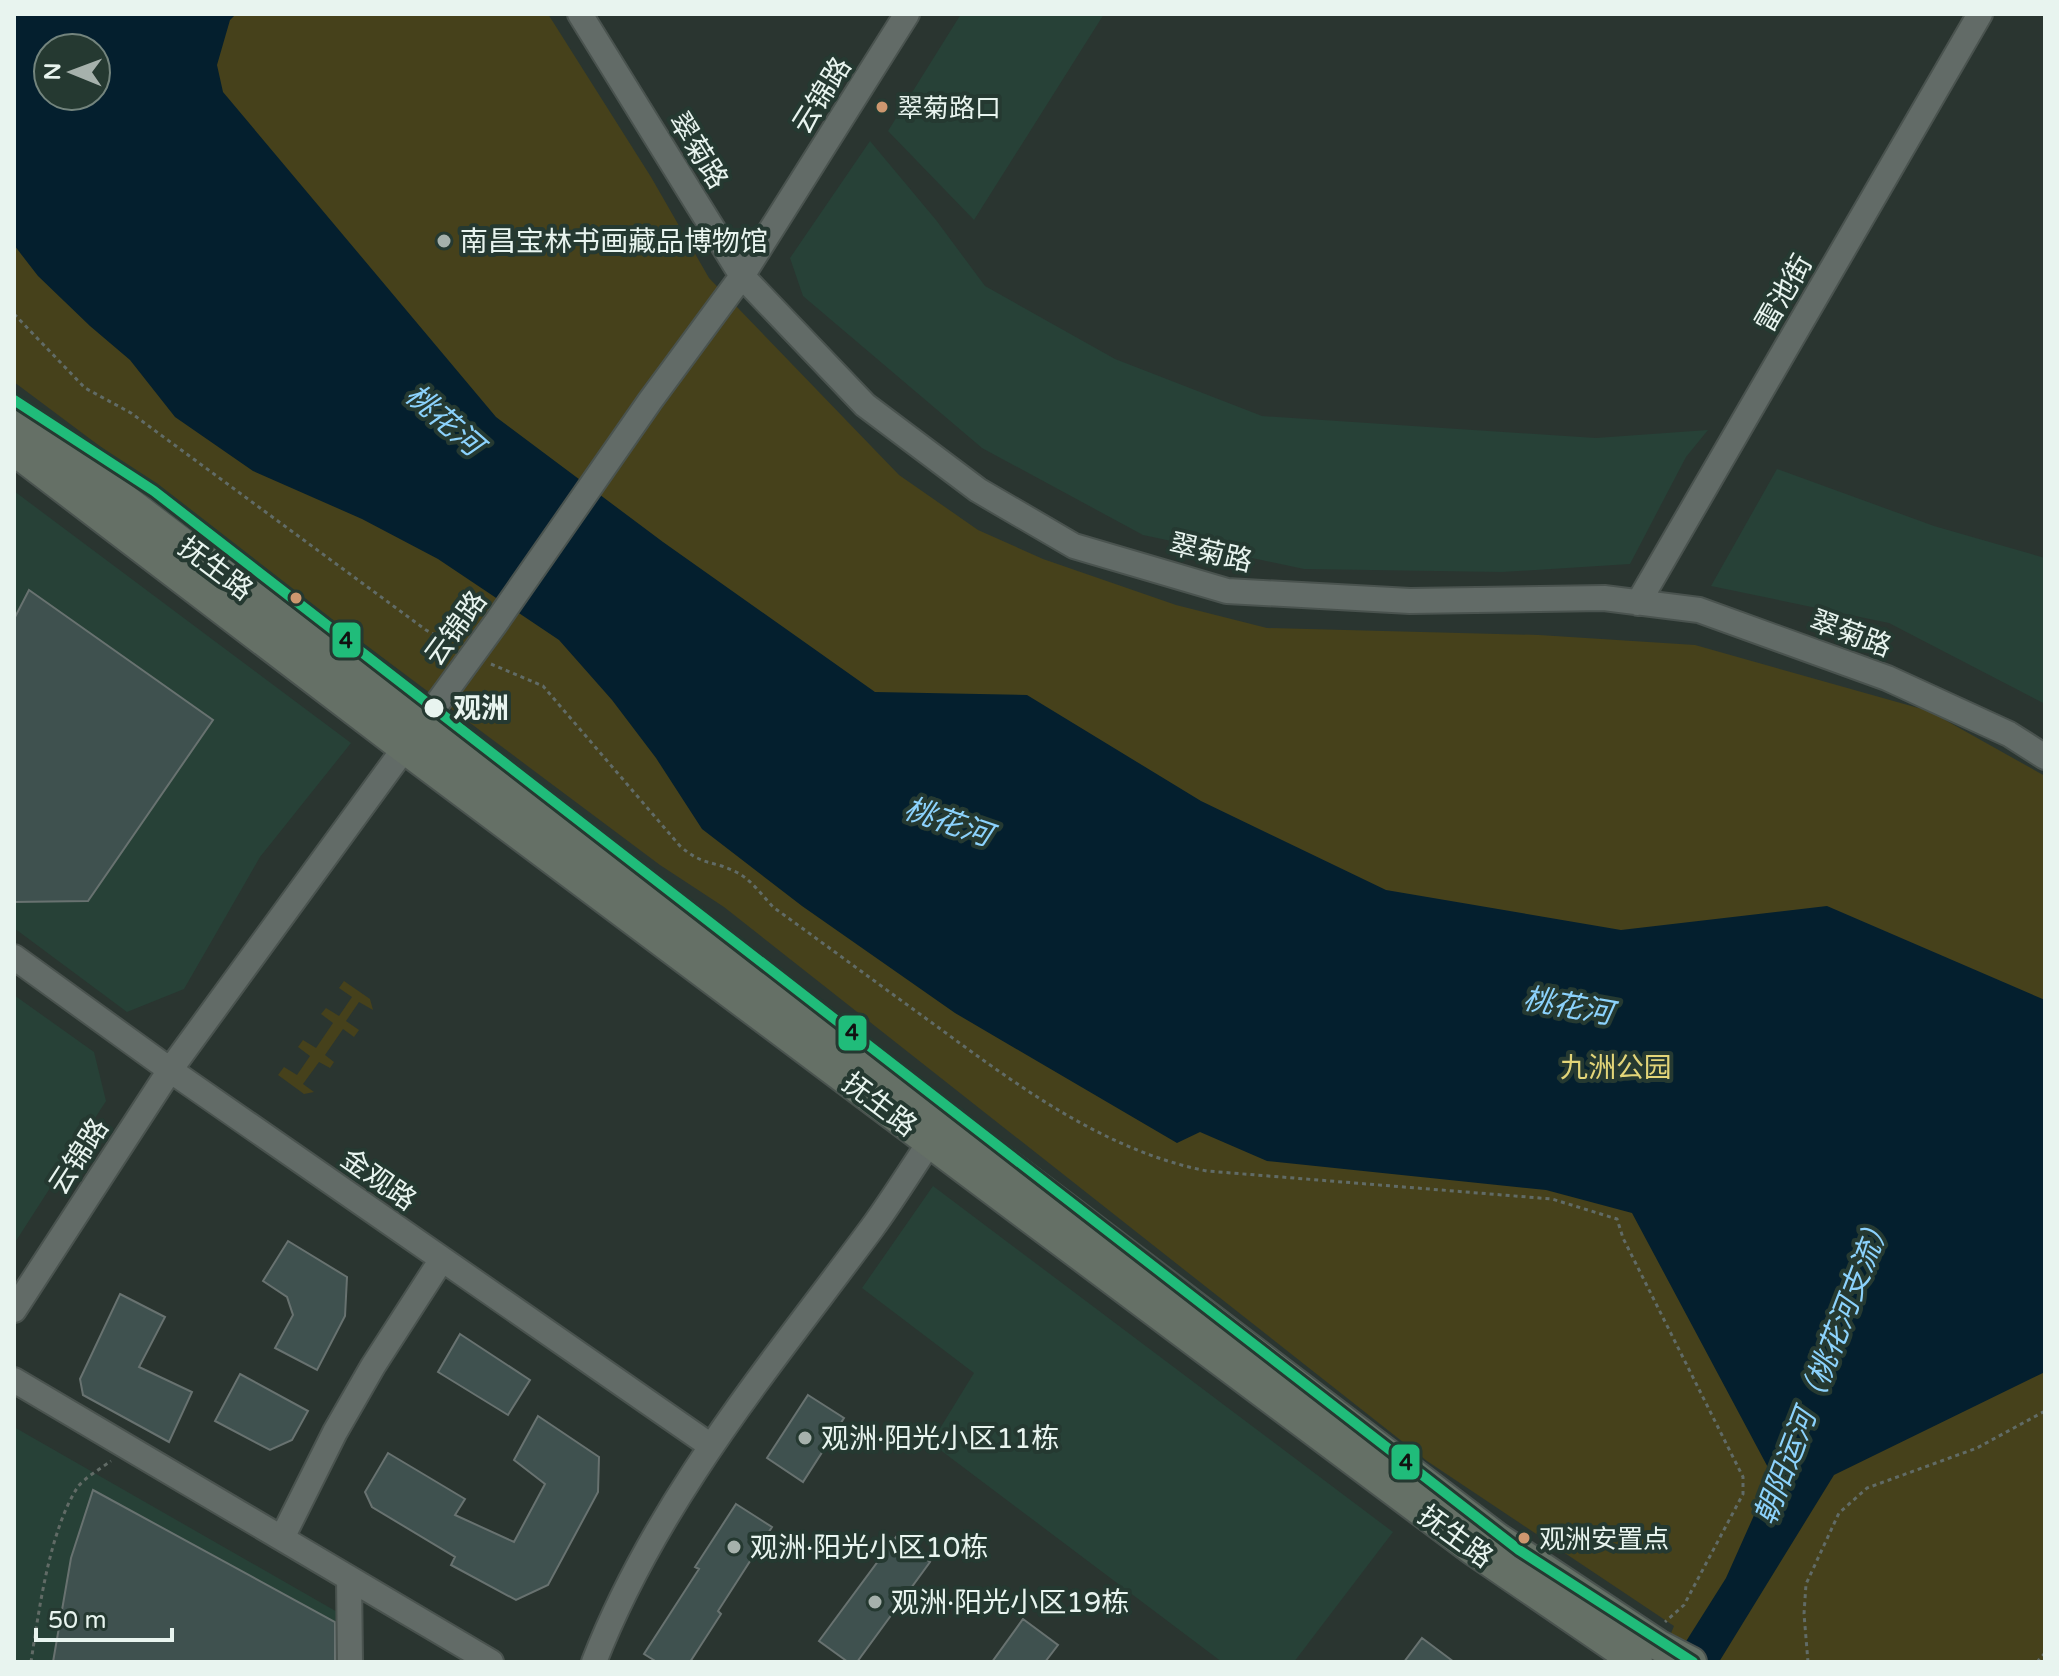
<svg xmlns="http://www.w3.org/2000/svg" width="2059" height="1676" viewBox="0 0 2059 1676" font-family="'Varela Round','Noto Sans SC',sans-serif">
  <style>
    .built { fill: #274137 }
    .green { fill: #46411b; fill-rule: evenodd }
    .water { fill: #041f2e; fill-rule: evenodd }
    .building { fill: #3f514f; stroke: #687270; stroke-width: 2 }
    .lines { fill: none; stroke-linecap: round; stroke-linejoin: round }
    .minor-casing { stroke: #4a534f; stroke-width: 28 }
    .major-casing { stroke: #4a534f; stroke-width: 34 }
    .path { stroke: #616b66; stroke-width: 3; stroke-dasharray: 4 4; stroke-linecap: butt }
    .minor { stroke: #626b67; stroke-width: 24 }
    .major { stroke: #657066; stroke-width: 30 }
    .metro-1-casing { stroke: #253931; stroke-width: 16 }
    .metro-1 { stroke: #20bc7a; stroke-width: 10 }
    .bus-dot { fill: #cd976f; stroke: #253931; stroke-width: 3 }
    .poi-dot { fill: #a6b1ac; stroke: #253931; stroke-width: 3 }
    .stop-dot { fill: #e8f4ef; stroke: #253931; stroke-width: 3 }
    .labels { text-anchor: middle; stroke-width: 8; stroke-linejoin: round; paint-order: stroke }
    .bus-label { font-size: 26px; fill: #e8f4ef; stroke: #253931; text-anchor: start }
    .street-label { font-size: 28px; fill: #e8f4ef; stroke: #253931 }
    .poi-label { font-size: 28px; fill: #e8f4ef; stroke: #253931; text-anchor: start }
    .stop-label { font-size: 28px; font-weight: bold; fill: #e8f4ef; stroke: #253931; text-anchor: start }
    .park-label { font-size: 28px; fill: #e3d579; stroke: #253931 }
    .water-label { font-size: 30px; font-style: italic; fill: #8cd2fc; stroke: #253931 }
    .line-badge { stroke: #253931; stroke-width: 3 }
    .pale-badge-label { font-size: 22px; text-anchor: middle; font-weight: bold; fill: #111 }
  </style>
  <rect width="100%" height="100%" fill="#2a3530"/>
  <path class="built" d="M961 14H1104L974 220 888 131Z
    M870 141 936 220 985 286 1115 359 1262 416 1596 438 1708 430 1686 457 1630 564 1502 572 1304 569 1143 535 982 448 803 296 790 258Z
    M1777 469 1934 526 2045 558V704L1889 623 1711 586Z
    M14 491 351 743 260 857 184 989 127 1012 14 928Z
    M14 995 94 1052 106 1101 14 1244Z
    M933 1186 1393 1532 1294 1662H1222L931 1443 974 1373 862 1288Z
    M14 1427 346 1617 347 1662H14Z"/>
  <path class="green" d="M14 14H548L651 177 709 278 899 475 978 530 1043 559 1176 605 1267 628 1539 635 1695 645 1929 711 2045 776V1662H1659L1674 1626 1427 1461 724 907 660 865 14 382ZM48 48H96V96H48Z
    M344 981 370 999 373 1010 359 1002 346 1021 359 1030 354 1037 343 1029 325 1055 334 1062 330 1068 319 1062 303 1084 314 1092 304 1094 278 1075 284 1067 297 1075 310 1056 298 1047 303 1040 316 1048 333 1023 321 1014 326 1008 339 1016 352 997 339 988Z"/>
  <path class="water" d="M14 14H236L230 20 217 65 223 92 496 417 663 542 875 692 1027 695 1201 801 1386 890 1621 930 1827 906 2045 1000V1372L1834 1475 1719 1662H1673L1726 1578 1772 1475 1632 1213 1546 1190 1267 1161 1200 1132 1177 1143 955 1013 802 906 702 829 656 758 612 700 559 640 438 559 362 519 253 471 175 417 130 360 90 326 38 276 14 245ZM48 48H96V96H48Z"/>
  <path class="building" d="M29 590 213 720 88 901 14 902V619Z
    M288 1241 347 1277 345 1316 317 1370 275 1348 293 1315 287 1297 263 1281Z
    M120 1294 165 1317 139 1367 192 1392 169 1442 83 1395 80 1379Z
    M460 1334 530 1380 508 1415 438 1372Z
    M240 1374 308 1411 292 1440 270 1450 215 1421Z
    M808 1395 844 1418 803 1482 767 1458Z
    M538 1416 599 1457 598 1492 548 1585 516 1600 451 1565 455 1557 372 1507 365 1492 388 1453 465 1499 455 1515 514 1542 545 1484 514 1460Z
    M93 1490 335 1622V1662H53L71 1558Z
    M736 1504 772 1527 718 1611 721 1614 690 1662H657L644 1654 699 1569 695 1567Z
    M896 1537 930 1562 857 1662H848L819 1641Z
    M1023 1619 1058 1645 1045 1662H992Z
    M1422 1638 1454 1662H1404Z"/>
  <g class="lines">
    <defs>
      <path id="minor" d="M580 14 742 276 865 405 978 490 1074 546 1227 591 1410 601 1604 598 1699 610 1887 678 2009 734 2045 757
        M1638 603 1980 14
        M14 957 170 1070 711 1446
        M14 1310 170 1070 495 624 650 401 742 276 907 14
        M14 1380 491 1662
        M282 1538 335 1432 373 1366 442 1259
        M349 1578 350 1662
        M594 1662C657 1500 770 1366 872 1228 896 1195 917 1160 940 1127"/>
      <path id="major" d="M14 415 447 745 1065 1208 1497 1538 1658 1645 1691 1662
        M14 450 403 747 1472 1549 1637 1662"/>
    </defs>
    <use href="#minor" class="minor-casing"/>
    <use href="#major" class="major-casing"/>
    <path class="path" d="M14 314 85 388 131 413 426 630 455 646
      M491 664 543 686 680 846C703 866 711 860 734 871 750 878 761 894 773 907 827 946 881 986 935 1025 1018 1086 1105 1151 1207 1171L1552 1199 1617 1219 1623 1238 1743 1477V1494L1684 1605 1665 1622
      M31 1662C39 1610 49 1533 77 1488 84 1478 100 1469 111 1461
      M1808 1662 1804 1614 1806 1584 1839 1513 1867 1488 1977 1448 2045 1411
      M2037 1662 2045 1653"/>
    <use href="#minor" class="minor"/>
    <use href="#major" class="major"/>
    <defs>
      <path id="metro-1" d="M14 400 154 491 1519 1550 1693 1662"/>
    </defs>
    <use href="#metro-1" class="metro-1-casing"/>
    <use href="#metro-1" class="metro-1"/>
  </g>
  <g class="bus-dot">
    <circle cx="882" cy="107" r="7"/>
    <circle cx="296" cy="598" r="7"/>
    <circle cx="1524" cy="1538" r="7"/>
  </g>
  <g class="poi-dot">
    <circle cx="444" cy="241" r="8"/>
    <circle cx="805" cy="1438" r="8"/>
    <circle cx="734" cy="1547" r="8"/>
    <circle cx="875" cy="1602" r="8"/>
  </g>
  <circle class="stop-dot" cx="434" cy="708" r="11"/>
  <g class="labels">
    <g class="bus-label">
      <text x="897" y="117">翠菊路口</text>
      <text x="1539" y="1548">观洲安置点</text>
    </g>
    <g class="street-label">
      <text transform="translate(821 95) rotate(-58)" y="10">云锦路</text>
      <text transform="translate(699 150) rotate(58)" y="10">翠菊路</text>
      <text transform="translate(1783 293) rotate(-60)" y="10">雷池街</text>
      <text transform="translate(1211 552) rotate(13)" y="10">翠菊路</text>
      <text transform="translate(216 568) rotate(37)" y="10">抚生路</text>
      <text transform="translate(455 628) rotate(-54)" y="10">云锦路</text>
      <text transform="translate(1851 633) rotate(20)" y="10">翠菊路</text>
      <text transform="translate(880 1104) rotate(37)" y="10">抚生路</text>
      <text transform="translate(78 1156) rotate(-57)" y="10">云锦路</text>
      <text transform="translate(379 1179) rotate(35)" y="10">金观路</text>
      <text transform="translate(1456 1536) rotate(36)" y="10">抚生路</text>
    </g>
    <g class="poi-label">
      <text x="460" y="251">南昌宝林书画藏品博物馆</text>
      <text x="821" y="1448">观洲·阳光小区11栋</text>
      <text x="750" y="1557">观洲·阳光小区10栋</text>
      <text x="891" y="1612">观洲·阳光小区19栋</text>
    </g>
    <g class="stop-label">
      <text x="453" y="718">观洲</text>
    </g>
    <g class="park-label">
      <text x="1616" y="1077">九洲公园</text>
    </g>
    <g class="water-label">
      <text transform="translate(444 420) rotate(41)" y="10">桃花河</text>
      <text transform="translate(948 822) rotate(19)" y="10">桃花河</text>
      <text transform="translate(1568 1006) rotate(10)" y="10">桃花河</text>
      <text transform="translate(1823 1369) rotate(-69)" y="10">朝阳运河（桃花河支流）</text>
    </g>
  </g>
  <g class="line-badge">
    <rect x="331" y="621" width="31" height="38" rx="8" fill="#20bc7a"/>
    <rect x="837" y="1014" width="31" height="38" rx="8" fill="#20bc7a"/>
    <rect x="1390" y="1443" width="31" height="38" rx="8" fill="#20bc7a"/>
  </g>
  <g class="pale-badge-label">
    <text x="346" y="648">4</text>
    <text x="852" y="1040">4</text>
    <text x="1406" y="1470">4</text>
  </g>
  <rect width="2059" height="1676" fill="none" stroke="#e8f4ef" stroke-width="32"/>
  <g transform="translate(72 72) rotate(271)"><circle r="38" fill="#253931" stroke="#73847d" stroke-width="2"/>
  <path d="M0-6L14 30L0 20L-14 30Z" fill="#a6b1ac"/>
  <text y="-12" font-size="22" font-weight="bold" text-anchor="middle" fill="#e8f4ef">N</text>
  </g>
  <path d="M36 1628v12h136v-12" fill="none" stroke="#e8f4ef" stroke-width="4"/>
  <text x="48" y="1628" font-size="24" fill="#e8f4ef" stroke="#253931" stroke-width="6" paint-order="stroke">50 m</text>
</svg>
